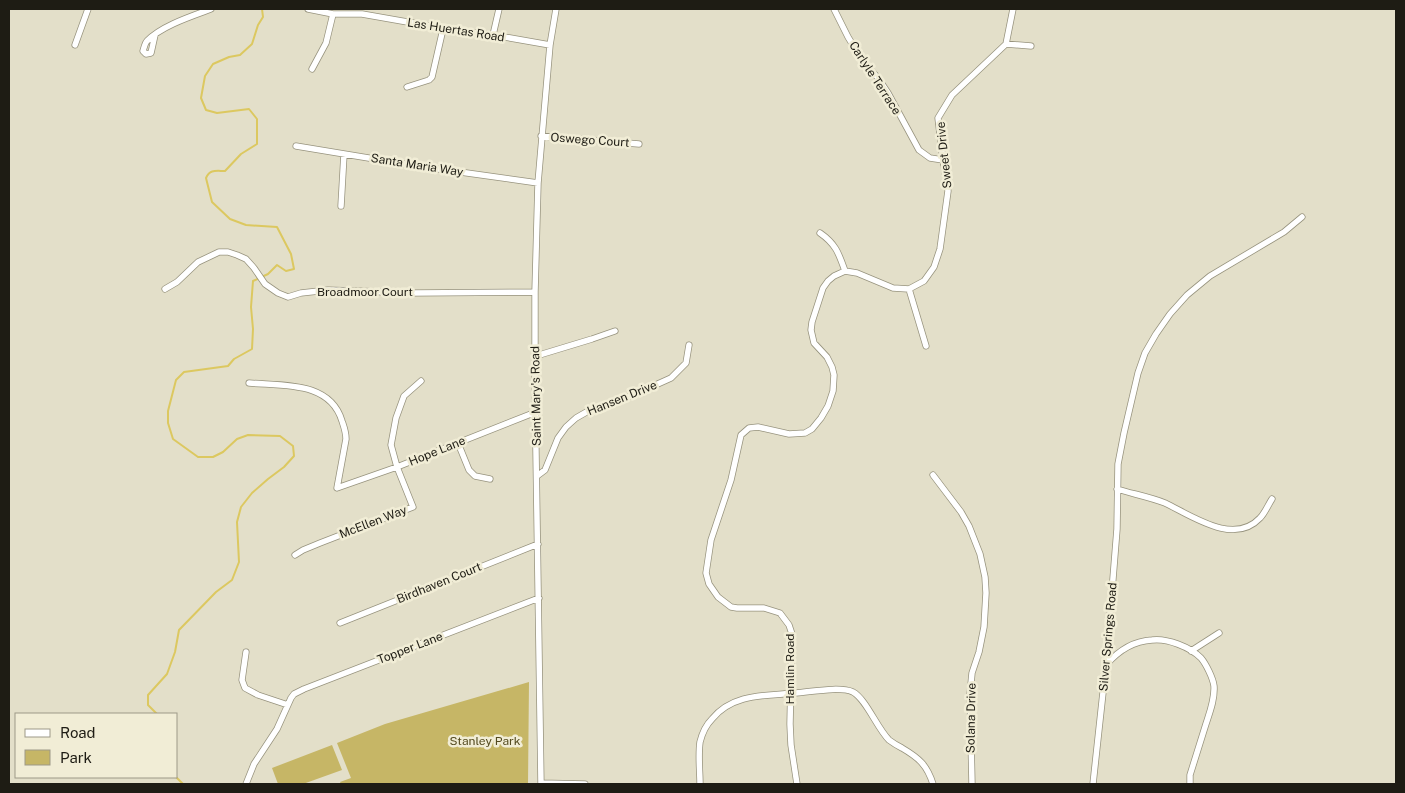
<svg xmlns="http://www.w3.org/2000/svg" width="1405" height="793" viewBox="0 0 1405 793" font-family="'Public Sans',sans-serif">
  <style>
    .green { fill: #c6b666 }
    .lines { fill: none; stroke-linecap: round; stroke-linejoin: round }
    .stream { stroke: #dcc860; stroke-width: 2 }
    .minor-casing { stroke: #97937e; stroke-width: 7 }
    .minor { stroke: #fff; stroke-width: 5.5 }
    .labels { text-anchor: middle; stroke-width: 5; stroke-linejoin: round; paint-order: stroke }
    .street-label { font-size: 12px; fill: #1e1c14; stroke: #f1edd6 }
    .park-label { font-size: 12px; fill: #52491e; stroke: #f1edd6 }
  </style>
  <rect width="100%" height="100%" fill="#e3dfc9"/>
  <path class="green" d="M529 682 528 784H341L340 782 351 778 337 743 385 724Z
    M332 745 342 770 303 784H278L272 768Z"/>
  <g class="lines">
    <path class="stream" d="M157 714 148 705V695L167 674 175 652 179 630 216 592 232 580 239 562 237 522 241 507 252 493 268 479 284 467 294 456 293 446 280 436 248 435 237 439 223 452 213 457H198L173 439 168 423V411L176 380 184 372 228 366 234 359 252 349 253 329 251 307 253 281 268 274 277 265 286 271 294 269 291 254 277 227 246 225 230 219 212 202 206 178C210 169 216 171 225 171L241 154 257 144V119L249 109 217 113 206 110 201 98 205 76 213 64 229 57 240 55 252 44 258 25 263 17 262 9
      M176 777 183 784"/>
    <defs>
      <path id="minor" d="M308 9 333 14H362L453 30 493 35 550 45
        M834 9 848 37 862 60 878 78 888 93 919 150 930 158 943 160
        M155 35 151 53 146 54 143 51C144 48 145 43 147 41 161 26 192 16 211 9
        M493 35 499 9
        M1006 44 1031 46
        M75 45 88 9
        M312 69 326 43 333 14
        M407 87 429 80 432 77 443 29
        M541 136 639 144
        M296 146 417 166 538 183
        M341 206 344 154
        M820 233C836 244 839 254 845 271
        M165 289 177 282 198 262 219 252H228L237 255 246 259 254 268 265 284 278 293 288 297 301 293 328 290 413 293 535 292
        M909 289 926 346
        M536 356 592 339 615 331
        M249 383C283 386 330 381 342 421 344 427 346 432 346 439L337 488 397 467 536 412
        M458 443 469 470 475 476 490 479
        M933 475 961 512 969 526 980 554 985 577 986 593 984 627 979 652 972 673 970 694 972 784
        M537 476 545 470 558 438 566 427 576 418 590 410 631 396 671 378 686 363 689 345
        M1117 489C1133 494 1150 497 1165 503 1192 516 1234 546 1260 518 1265 513 1268 505 1272 499
        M295 555 303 550 320 543 413 507 397 467 391 445 396 418 404 396 421 381
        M340 623 538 544
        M1191 651 1219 633
        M246 652 242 680 245 688 258 695 288 705
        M1106 665C1118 651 1133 641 1152 640 1167 638 1190 647 1201 658 1206 664 1213 678 1214 686 1215 700 1209 714 1205 727 1200 743 1195 759 1190 775V784
        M541 783 585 784
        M246 784 254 764 277 729 291 698 294 694 304 689 539 598
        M541 784 535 386V292L538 183 550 45 556 9
        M700 784C700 771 698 756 700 742 702 734 706 725 712 719 733 693 766 696 796 693 811 692 839 686 853 692 866 699 877 728 889 740 893 743 898 746 902 748 919 758 927 765 933 784
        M797 784 791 745 790 724 792 634 789 625 780 613 764 608H737L731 607 718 597 709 584 706 573 711 540 731 480 741 435 749 428 758 427 789 434 805 433 812 429 821 418 828 406 833 391 834 375 832 367 827 357 814 343 811 330 812 322 823 288 828 281 834 276 845 271 857 273 893 288 909 289 924 281 934 267 940 249 948 191 943 160 938 118 952 95 1006 44 1013 9
        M1093 784 1106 665 1117 529 1118 464 1124 433 1138 373 1145 353 1156 334 1170 314 1187 295 1210 276 1284 232 1302 217"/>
    </defs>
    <use href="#minor" class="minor-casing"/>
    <use href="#minor" class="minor"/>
  </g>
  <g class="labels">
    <g class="street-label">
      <text transform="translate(456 30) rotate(9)" y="4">Las Huertas Road</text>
      <text transform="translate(875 78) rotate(57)" y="4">Carlyle Terrace</text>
      <text transform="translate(590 140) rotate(4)" y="4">Oswego Court</text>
      <text transform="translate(944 155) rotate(-96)" y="4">Sweet Drive</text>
      <text transform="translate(417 165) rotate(9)" y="4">Santa Maria Way</text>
      <text x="365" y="296">Broadmoor Court</text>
      <text transform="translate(536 396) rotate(-91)" y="4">Saint Mary's Road</text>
      <text transform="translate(622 398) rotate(-22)" y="4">Hansen Drive</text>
      <text transform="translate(437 451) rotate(-22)" y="4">Hope Lane</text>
      <text transform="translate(373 522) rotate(-21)" y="4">McEllen Way</text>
      <text transform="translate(439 583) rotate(-22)" y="4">Birdhaven Court</text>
      <text transform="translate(1108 637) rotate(-85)" y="4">Silver Springs Road</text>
      <text transform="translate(410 648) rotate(-21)" y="4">Topper Lane</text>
      <text transform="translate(790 669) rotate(-90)" y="4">Hamlin Road</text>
      <text transform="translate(971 718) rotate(-89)" y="4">Solana Drive</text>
    </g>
    <g class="park-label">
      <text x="485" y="745">Stanley Park</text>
    </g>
  </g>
  <rect width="1405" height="793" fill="none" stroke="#1e1c14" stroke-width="20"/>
  <rect x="15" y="713" width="162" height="65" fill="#f1edd6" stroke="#9d9988"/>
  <rect x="25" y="729" width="25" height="8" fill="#ffffff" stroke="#9d9988"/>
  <text x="60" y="738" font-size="15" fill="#1e1c14">Road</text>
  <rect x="25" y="750" width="25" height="15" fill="#c6b666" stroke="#9d9988"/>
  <text x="60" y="763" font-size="15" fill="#1e1c14">Park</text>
</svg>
